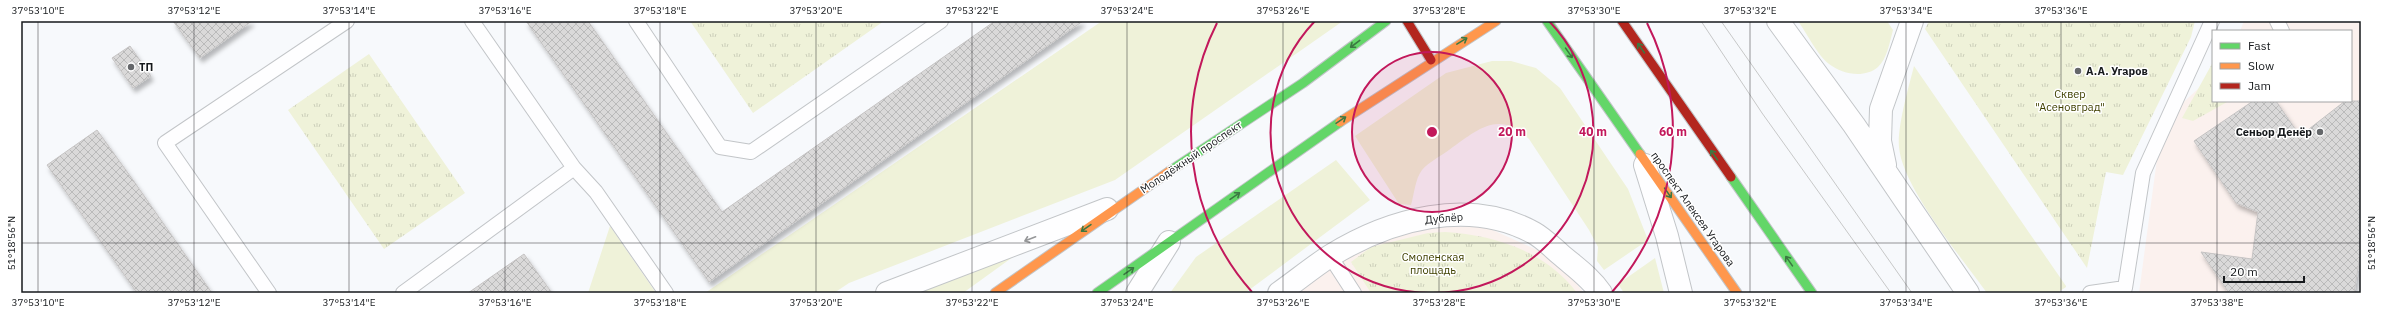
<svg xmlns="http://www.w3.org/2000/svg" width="2382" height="314" viewBox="0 0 2382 314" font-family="'IBM Plex Sans',sans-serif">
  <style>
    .commercial { fill: #fbf1ee }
    .grass { fill: #eff2d9 }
    .park { fill: url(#park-tufts) }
    .building { fill: url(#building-cross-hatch); stroke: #c6c4c4; filter: url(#shadow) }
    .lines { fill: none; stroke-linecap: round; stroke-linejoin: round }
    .lane-casing { stroke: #c2c5c8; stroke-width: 16 }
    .street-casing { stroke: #c2c5c8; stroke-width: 24 }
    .fast-casing { stroke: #c2c5c8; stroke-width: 11 }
    .slow-casing { stroke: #c2c5c8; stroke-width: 11 }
    .jam-casing { stroke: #c2c5c8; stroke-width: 11 }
    .lane { stroke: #fefeff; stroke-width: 14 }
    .street { stroke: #fefeff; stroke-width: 22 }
    .fast { stroke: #63d668; stroke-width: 9 }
    .slow { stroke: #ff974d; stroke-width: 9 }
    .jam { stroke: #b3261e; stroke-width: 9 }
    .tram { stroke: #c7c8c8; stroke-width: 1 }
    .oneway { stroke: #3c7842 }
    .oneway2 { stroke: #969799 }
    .ticks { fill: none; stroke: #16191c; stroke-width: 1; stroke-opacity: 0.45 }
    .ring { fill: none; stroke: #c2185b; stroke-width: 2 }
    .poi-dot { fill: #65676a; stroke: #fff; stroke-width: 1.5 }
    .labels { text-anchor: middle; stroke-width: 3; stroke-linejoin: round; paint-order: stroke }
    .poi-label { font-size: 11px; font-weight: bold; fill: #16191c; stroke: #fff; text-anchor: start }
    .park-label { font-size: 11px; fill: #404100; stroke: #fff }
    .street-label { font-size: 11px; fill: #16191c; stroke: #fff }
    .centre { fill: #c2185b; stroke: #fff; stroke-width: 2 }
    .ring-label { font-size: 12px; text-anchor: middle; font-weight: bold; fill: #c2185b; stroke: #fff; stroke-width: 3; stroke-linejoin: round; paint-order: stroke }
    .neatline { fill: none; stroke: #16191c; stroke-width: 1.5 }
    .ticks-label { font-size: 10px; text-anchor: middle; fill: #16191c }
  </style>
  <defs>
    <pattern id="park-tufts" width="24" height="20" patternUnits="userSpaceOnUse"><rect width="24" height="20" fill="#eff2d9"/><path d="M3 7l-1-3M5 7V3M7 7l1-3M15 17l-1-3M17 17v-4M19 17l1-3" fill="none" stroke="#cccfba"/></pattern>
    <pattern id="building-cross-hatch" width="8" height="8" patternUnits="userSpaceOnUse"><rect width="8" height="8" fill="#dad9d9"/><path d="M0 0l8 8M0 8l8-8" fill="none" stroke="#bababa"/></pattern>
    <filter id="shadow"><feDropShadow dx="2.5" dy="4.5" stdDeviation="2" flood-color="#0004"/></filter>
  </defs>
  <rect width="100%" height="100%" fill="#f7f9fc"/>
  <path class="commercial" d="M2244 21H2361V185L2300 293H2139L2162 122 2213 75V101H2351V31H2240Z
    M1484 226 1557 259 1584 293H1293L1350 253 1415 227Z"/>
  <path class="grass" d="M1102 21H1343L1115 180 849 283 834 293H705Z
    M1798 21H1887L1893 30C1890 41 1887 59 1878 67 1864 79 1842 74 1829 64 1818 56 1806 32 1798 21Z
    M1492 61H1511L1536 68 1560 88 1628 189 1648 240 1604 270 1597 261 1598 247 1589 230 1529 139C1499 109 1477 130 1449 150 1441 156 1429 162 1422 170 1415 179 1414 195 1411 205L1399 204 1355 136 1446 73Z
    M1914 66 2066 286V287L2057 293H1987C1962 258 1902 187 1899 147 1897 127 1909 86 1914 66Z
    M1336 160 1370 200 1245 293H1170L1196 257Z
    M610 226 656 293H588Z
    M1024 249 963 293H914Z
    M1655 258 1664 293H1624L1618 284Z"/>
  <path class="park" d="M690 21H884L753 113Z
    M1929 21H2195L2191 37 2123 175 2106 172 2087 268 1925 29Z
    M369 54 465 193 384 249 288 110Z
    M2213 62V101H2229L2193 121 2182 118Z
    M1445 232C1494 235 1546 251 1577 293H1371L1351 262 1371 247 1428 233Z"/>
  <path class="building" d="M173 21H252L200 58Z
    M526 21H588L722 212 995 21H1083L709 282Z
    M130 46 151 76 133 88 112 58Z
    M2253 101H2276L2300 136 2345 101H2361V249L2354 293H2229L2201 252 2252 259 2258 212 2236 203 2194 141Z
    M97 130 133 180 212 293H137L47 165Z
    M524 254 552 293H468Z"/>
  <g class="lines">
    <defs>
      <path id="lane" d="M472 21 574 168 596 192 666 293
        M636 21 720 147 751 152 941 21
        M2277 21 2282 31
        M1330 256 1354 293
        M269 293 165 143 347 21
        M403 293 574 168
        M2090 293 2125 288 2143 173 2212 21"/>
      <path id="street" d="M1778 21 1854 125 1968 293
        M1645 165 1667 236 1681 293
        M1885 165 1880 141 1881 109 1912 21
        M887 293 1107 209
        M1137 293 1169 242
        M1279 293C1296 281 1313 267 1330 256 1390 219 1469 197 1534 233 1543 238 1552 247 1560 254 1575 267 1590 277 1601 293"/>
      <path id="fast" d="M1547 21 1640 154
        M1170 171 1303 83 1386 21
        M1731 177 1812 293
        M1097 293 1340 122"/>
      <path id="slow" d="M1340 122 1496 21
        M1640 154 1737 293
        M995 293 1170 171"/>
      <path id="jam" d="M1407 21 1431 60
        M1622 21 1731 177"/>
    </defs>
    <use href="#lane" class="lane-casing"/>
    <use href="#street" class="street-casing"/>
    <use href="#fast" class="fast-casing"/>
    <use href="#slow" class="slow-casing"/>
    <use href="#jam" class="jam-casing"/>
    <use href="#lane" class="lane"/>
    <use href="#street" class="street"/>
    <use href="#fast" class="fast"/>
    <use href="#slow" class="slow"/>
    <use href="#jam" class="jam"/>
    <path class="tram" d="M1701 21 1762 113 1891 293
      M1721 21 1912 293"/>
  </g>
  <defs><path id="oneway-shaft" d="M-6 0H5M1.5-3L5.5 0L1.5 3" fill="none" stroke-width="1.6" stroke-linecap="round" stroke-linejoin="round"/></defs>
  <g class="oneway">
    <use href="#oneway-shaft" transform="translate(1462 41) rotate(-31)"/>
    <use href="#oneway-shaft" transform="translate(1355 44) rotate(143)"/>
    <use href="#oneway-shaft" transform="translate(1641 48) rotate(-125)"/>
    <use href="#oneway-shaft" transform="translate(1569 53) rotate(55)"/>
    <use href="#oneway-shaft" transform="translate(1341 120) rotate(-34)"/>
    <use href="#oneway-shaft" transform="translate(1714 155) rotate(-125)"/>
    <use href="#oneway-shaft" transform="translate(1668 193) rotate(55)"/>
    <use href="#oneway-shaft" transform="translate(1235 196) rotate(-35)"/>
    <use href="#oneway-shaft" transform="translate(1086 228) rotate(145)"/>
    <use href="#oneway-shaft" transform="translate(1789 261) rotate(-125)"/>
    <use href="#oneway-shaft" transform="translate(1129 271) rotate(-35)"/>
  </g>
  <use class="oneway2" href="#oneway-shaft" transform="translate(1030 239) rotate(159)"/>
  <path class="ticks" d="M38 21V293M194 21V293M349 21V293M505 21V293M660 21V293M816 21V293M972 21V293M1127 21V293M1283 21V293M1439 21V293M1594 21V293M1750 21V293M1906 21V293M2061 21V293M2217 21V31M2217 101V293M21 243H2361"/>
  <circle cx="1432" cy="132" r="80" fill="#c2185b" fill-opacity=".12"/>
  <g class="ring">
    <circle cx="1432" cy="132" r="80"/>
    <path d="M1431 293A161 161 0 0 1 1315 21M1549 21A161 161 0 0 1 1433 293"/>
    <path d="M1252 292A241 241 0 0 1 1217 23M1647 23A241 241 0 0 1 1612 292"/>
  </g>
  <g class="poi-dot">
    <circle cx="131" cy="67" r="4"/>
    <circle cx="2078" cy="71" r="4"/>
    <circle cx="2320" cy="132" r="4"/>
  </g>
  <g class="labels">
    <g class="poi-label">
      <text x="139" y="71">ТП</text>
      <text x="2086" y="75">А.А. Угаров</text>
      <text x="2312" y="136" text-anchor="end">Сеньор Денёр</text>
    </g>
    <g class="park-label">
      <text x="2070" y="98">Сквер<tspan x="2070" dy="13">"Асеновград"</tspan></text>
      <text x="1433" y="261">Смоленская<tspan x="1433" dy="13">площадь</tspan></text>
    </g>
    <g class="street-label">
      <text transform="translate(1191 157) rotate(-34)" y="4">Молодёжный проспект</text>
      <text transform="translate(1693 209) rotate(55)" y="4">проспект Алексея Угарова</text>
      <text transform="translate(1444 218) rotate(-5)" y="4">Дублёр</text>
    </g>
  </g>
  <circle cx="1432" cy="132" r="6" class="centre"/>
  <g class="ring-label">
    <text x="1512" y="136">20 m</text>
    <text x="1593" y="136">40 m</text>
    <text x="1673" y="136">60 m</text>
  </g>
  <rect width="2382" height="314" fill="none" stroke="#ffffff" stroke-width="44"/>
  <rect x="2212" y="30" width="140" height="72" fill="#ffffff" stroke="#a2a3a4"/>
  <rect x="2220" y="43" width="20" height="6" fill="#63d668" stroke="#a2a3a4"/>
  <text x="2248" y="50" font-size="12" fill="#16191c">Fast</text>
  <rect x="2220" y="63" width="20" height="6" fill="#ff974d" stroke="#a2a3a4"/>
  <text x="2248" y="70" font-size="12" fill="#16191c">Slow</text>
  <rect x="2220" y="83" width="20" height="6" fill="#b3261e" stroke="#a2a3a4"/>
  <text x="2248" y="90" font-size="12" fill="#16191c">Jam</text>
  <path d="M2224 276v6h80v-6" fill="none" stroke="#16191c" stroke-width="2"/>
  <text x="2230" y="276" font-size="12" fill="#16191c" stroke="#ffffff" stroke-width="3" paint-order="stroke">20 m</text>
  <rect x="22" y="22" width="2338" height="270" class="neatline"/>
  <g class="ticks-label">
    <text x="38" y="14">37°53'10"E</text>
    <text x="194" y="14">37°53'12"E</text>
    <text x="349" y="14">37°53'14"E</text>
    <text x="505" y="14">37°53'16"E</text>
    <text x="660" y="14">37°53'18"E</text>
    <text x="816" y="14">37°53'20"E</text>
    <text x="972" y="14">37°53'22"E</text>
    <text x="1127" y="14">37°53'24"E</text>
    <text x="1283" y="14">37°53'26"E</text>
    <text x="1439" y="14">37°53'28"E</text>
    <text x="1594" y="14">37°53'30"E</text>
    <text x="1750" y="14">37°53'32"E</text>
    <text x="1906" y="14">37°53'34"E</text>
    <text x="2061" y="14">37°53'36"E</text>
    <text transform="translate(11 243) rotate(-90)" y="4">51°18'56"N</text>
    <text transform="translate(2371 243) rotate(-90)" y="4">51°18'56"N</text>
    <text x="38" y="306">37°53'10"E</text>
    <text x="194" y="306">37°53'12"E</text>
    <text x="349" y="306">37°53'14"E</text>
    <text x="505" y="306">37°53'16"E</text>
    <text x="660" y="306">37°53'18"E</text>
    <text x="816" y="306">37°53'20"E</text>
    <text x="972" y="306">37°53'22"E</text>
    <text x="1127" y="306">37°53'24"E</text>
    <text x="1283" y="306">37°53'26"E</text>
    <text x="1439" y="306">37°53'28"E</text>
    <text x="1594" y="306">37°53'30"E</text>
    <text x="1750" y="306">37°53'32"E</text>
    <text x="1906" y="306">37°53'34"E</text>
    <text x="2061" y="306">37°53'36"E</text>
    <text x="2217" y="306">37°53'38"E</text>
  </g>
</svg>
